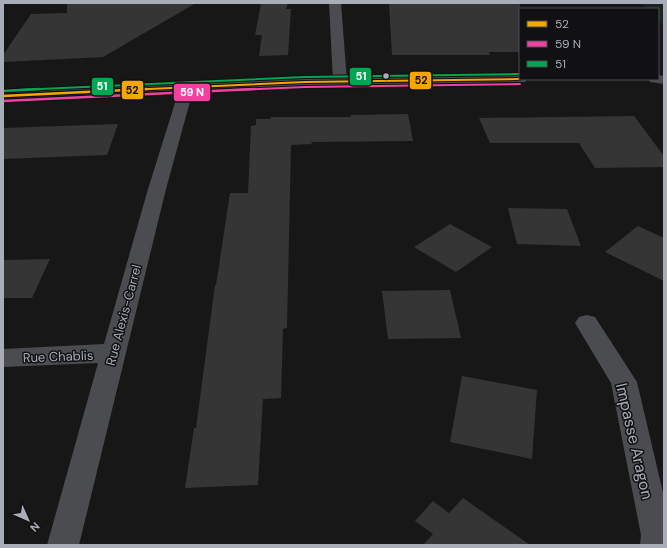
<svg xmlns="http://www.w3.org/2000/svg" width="667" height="548" viewBox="0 0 667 548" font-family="'DM Sans',sans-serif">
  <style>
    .green { fill: #1d241e }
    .building { fill: #353536 }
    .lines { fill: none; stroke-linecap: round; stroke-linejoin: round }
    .street { fill: #4b4c50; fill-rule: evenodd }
    .secondary { fill: #4a4a4e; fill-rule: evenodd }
    .bus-1-far1-casing { stroke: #111113; stroke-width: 4 }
    .bus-1-casing { stroke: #111113; stroke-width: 5 }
    .bus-2-far1-casing { stroke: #111113; stroke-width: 4 }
    .bus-2-casing { stroke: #111113; stroke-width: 5 }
    .bus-3-far1-casing { stroke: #111113; stroke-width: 4 }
    .bus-3-casing { stroke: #111113; stroke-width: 5 }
    .bus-1-far1 { stroke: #f7a600; stroke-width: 2 }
    .bus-1 { stroke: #f7a600; stroke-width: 2.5 }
    .bus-2-far1 { stroke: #f240a1; stroke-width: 2 }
    .bus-2 { stroke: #f240a1; stroke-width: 2.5 }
    .bus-3-far1 { stroke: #00a651; stroke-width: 2 }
    .bus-3 { stroke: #00a651; stroke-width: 2.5 }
    .bus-dot { fill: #a8adb8; stroke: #111113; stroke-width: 1.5 }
    .labels { text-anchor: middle; stroke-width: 3; stroke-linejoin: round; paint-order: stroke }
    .street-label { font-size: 13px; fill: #a8adb8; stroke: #111113 }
    .near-street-label { font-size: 16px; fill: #a8adb8; stroke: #111113 }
    .line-badge { stroke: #111113; stroke-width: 1.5 }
    .badge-label { font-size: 11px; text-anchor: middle; font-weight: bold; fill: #fff }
    .pale-badge-label { font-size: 11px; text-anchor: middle; font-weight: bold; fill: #111 }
  </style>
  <rect width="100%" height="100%" fill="#171717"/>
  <path class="green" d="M641 3H662L664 4V27L658 20V9H647Z"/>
  <path class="building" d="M67 3H196L103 57 3 62V55L31 14 67 13Z
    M261 3H288L286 9H291L288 55 259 56 262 35H255Z
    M450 3H520V52H489L490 55H392L389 4Z
    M408 114 413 141 311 142 312 144 291 145 287 328 283 329 281 398 263 399 258 485 185 488 194 428H196L215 285H216L230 193H248L251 126 256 125V119H270L271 117H351V115Z
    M634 116 664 156V167L595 168 579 143H490L479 118Z
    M118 124 107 155 3 159V128Z
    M508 208 567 209 581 246 517 244Z
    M450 224 492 247 456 272 414 247Z
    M638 226 664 238V281L605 252Z
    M50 259 32 298H3V260Z
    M450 290 461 338 388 339 382 291Z
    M462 376 537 390 532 459 450 442Z
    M463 498 530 545H423L433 534 415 521 433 501 449 513Z"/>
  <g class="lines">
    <path class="street" d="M329 3H341L347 81 345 84 340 85 335 84 333 81Z
      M187 83 192 84 194 87 166 189 79 545H47L98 363 3 367V349L104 344 148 189 180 87 182 84Z
      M587 315 595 317 637 382 664 497V545H640L641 535 611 383 575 323 579 317Z"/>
    <path class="secondary" d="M520 75V79H527L525 82 305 86 3 101V91L305 78Z
      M658 75 664 76V84L650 82 648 79H658Z"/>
    <defs>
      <path id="bus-1-far1" d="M126 90 305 82 520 79"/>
      <path id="bus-1" d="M3 96 147 89"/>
      <path id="bus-2-far1" d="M234 90 305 87 520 84"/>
      <path id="bus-2" d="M3 101 255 89"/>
      <path id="bus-3-far1" d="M18 90 305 77 520 74"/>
      <path id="bus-3" d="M3 91 39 89"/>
    </defs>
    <use href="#bus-1-far1" class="bus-1-far1-casing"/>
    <use href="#bus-1" class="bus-1-casing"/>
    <use href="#bus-2-far1" class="bus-2-far1-casing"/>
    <use href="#bus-2" class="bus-2-casing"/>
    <use href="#bus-3-far1" class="bus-3-far1-casing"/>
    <use href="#bus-3" class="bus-3-casing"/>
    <use href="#bus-1-far1" class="bus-1-far1"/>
    <use href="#bus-1" class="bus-1"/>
    <use href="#bus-2-far1" class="bus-2-far1"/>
    <use href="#bus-2" class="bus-2"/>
    <use href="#bus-3-far1" class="bus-3-far1"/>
    <use href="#bus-3" class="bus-3"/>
  </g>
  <circle class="bus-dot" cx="386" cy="76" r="3.5"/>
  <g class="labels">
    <g class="street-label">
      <text transform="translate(123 315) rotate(-75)" y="5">Rue Alexis-Carrel</text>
      <text transform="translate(58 356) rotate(-2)" y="5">Rue Chablis</text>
    </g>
    <g class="near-street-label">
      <text transform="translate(635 441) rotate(77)" y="6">Impasse Aragon</text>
    </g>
  </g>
  <g class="line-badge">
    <rect x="349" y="67" width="23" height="19" rx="4" fill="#00a651"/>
    <rect x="409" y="71" width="23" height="19" rx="4" fill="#f7a600"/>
    <rect x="91" y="77" width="23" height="19" rx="4" fill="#00a651"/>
    <rect x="121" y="80" width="23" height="20" rx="4" fill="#f7a600"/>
    <rect x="173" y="83" width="38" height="19" rx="4" fill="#f240a1"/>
  </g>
  <g class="badge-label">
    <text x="361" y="80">51</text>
    <text x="102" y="90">51</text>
    <text x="192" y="96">59 N</text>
  </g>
  <g class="pale-badge-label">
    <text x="421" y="84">52</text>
    <text x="132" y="94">52</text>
  </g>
  <rect width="667" height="548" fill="none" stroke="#a8adb8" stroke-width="8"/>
  <rect x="519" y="8" width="140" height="72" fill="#111113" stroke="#4d4f55"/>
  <rect x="527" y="21" width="20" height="6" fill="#f7a600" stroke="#4d4f55"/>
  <text x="555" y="28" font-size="12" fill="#a8adb8">52</text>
  <rect x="527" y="41" width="20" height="6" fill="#f240a1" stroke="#4d4f55"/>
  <text x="555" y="48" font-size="12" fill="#a8adb8">59 N</text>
  <rect x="527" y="61" width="20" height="6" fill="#00a651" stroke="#4d4f55"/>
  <text x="555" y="68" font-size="12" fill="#a8adb8">51</text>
  <g transform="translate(28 520) rotate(135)" stroke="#111113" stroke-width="3" paint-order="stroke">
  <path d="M0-3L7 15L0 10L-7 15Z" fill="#a8adb8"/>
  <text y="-6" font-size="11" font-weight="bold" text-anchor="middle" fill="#a8adb8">N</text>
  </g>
</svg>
